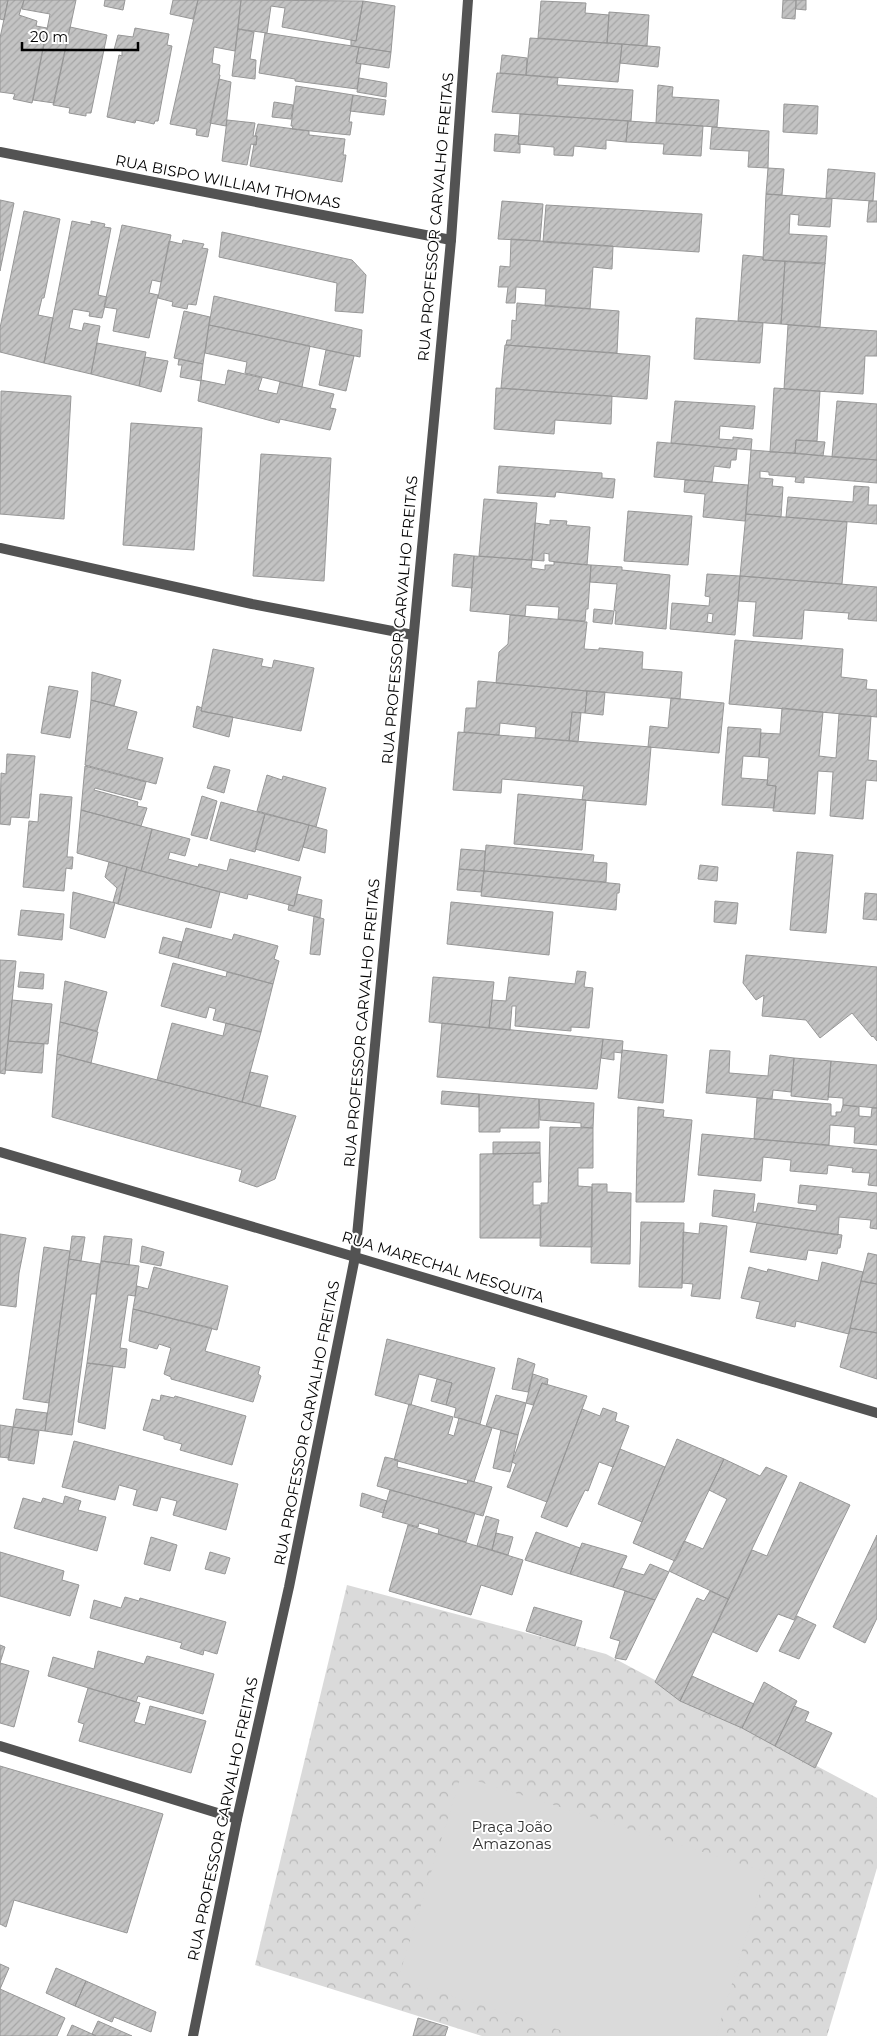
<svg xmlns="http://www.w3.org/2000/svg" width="877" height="2036" viewBox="0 0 877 2036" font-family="Montserrat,sans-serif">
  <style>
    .forest { fill: url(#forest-crowns) }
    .garden { fill: #dadada }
    .building { fill: url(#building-hatch); stroke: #979797; fill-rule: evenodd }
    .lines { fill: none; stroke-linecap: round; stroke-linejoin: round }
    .minor { stroke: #535353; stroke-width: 10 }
    .tertiary { stroke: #535353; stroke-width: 10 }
    .labels { text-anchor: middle; stroke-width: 4; stroke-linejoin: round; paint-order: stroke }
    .street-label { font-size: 15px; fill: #000; stroke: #fff }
    .park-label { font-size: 15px; fill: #313131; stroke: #fff }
  </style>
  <defs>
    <pattern id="forest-crowns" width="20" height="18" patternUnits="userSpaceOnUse" patternTransform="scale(1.25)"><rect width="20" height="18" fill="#dadada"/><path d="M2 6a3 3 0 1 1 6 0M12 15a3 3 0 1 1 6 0" fill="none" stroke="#b9b9b9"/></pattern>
    <pattern id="building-hatch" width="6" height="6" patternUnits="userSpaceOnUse" patternTransform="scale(1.25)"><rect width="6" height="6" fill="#c3c3c3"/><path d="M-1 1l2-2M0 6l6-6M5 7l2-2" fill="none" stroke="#a6a6a6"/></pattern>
  </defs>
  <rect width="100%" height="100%" fill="#fff"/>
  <path class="forest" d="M347 1585 606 1654 877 1798V1868L827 2036H482L255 1965Z"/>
  <path class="garden" d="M461 1776 766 1872 716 2036H579L398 1979Z"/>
  <path class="building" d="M0 0H8L4 20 0 19Z
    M8 0H24L19 15 37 21 36 26 47 28 32 103 13 99 15 94 0 92V38Z
    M24 0H76L54 103 33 100 50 14 22 9Z
    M105 0H125L123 10 104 6Z
    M173 0H198L193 19 170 14Z
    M198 0H241L235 51 214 47 212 63 220 65 219 75H220L208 137 196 135 197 129 170 124Z
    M241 0 363 1 356 41 282 27 285 8 271 6 267 33 238 29Z
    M783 0H796L795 19 782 18Z
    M796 0H806V10L796 9Z
    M363 1 395 6 391 52 351 46V40L356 41Z
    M541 1 586 3 585 13 609 15 607 43 538 38Z
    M609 12 649 15 647 46 607 43Z
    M70 27 107 35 91 113H86V116L69 113 70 108 53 105Z
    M135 28 169 34 167 45 172 46 158 121H155L154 124 136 120 135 123 107 117 119 55 122 56V51L114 50 118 35 133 37Z
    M238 29 254 32 250 59 256 60 255 79 232 76Z
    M265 33 359 47 356 63 361 64 357 89 295 81V79L259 73Z
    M530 38 622 44 618 82 526 75Z
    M622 44 660 47 658 67 620 63Z
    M359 47 391 52 389 68 356 63Z
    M502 55 527 58 526 75 500 73Z
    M497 73 558 78 557 85 633 90 631 121 492 112Z
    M359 78 387 83 386 97 357 92Z
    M219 79 231 82 226 126 210 123Z
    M658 85 673 87 672 97 719 100 717 127 656 123Z
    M296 86 353 95 349 122H352L350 135 292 129 293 126H291Z
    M353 95 386 100 384 115 350 111Z
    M274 102 293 105 291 119 272 117Z
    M784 104 818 106 817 134 783 132Z
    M520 114 628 121 626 142 606 140V149L574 146 573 156 554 155V147L518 144Z
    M227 120 255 123 253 136H257L256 145 251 144 247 165 222 161Z
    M628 121 703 126 701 156 663 154 664 144 626 142Z
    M258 124 309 131V135L345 139 343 155H346L342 182 250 166 254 144 256 145 257 136H255Z
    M712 127 769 131 768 168 748 167 749 151 710 149Z
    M495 134 519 136 518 144H520V153L494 151Z
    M768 168 784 169 782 195 766 194Z
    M828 169 875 173 873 201 826 198Z
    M766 194 832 199 830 227 798 225 799 215 790 214 789 234 827 236 825 264 763 260Z
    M0 200 14 203 0 271Z
    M502 201 543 204 540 241 498 239Z
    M869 201H877V222H867Z
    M546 205 702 214 699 252 543 242Z
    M24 211 60 219 44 298H42L38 315 53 318 44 363 0 352V328Z
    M72 221 91 225V221L105 224 104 227 111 228 98 295 107 297 102 318 89 316 90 312 73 309 69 328 82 331 84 323 100 326 91 374 44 363Z
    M122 225 171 235 161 282 152 280 149 293 158 295 149 338 113 331 117 309 104 307Z
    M222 232 352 260 366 275 363 313 335 311 337 283 219 257Z
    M511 239 613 246 612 269 593 267 590 309 545 306 546 289 516 287 515 303H506L508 287H498L500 266 510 267Z
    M183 240 204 244 202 248 208 249 196 305 188 304 187 309 172 306 173 302 158 298 169 241 182 244Z
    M743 255 763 257V260L785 261 781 324 738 321Z
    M785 261 825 263 820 327 781 324Z
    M214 296 362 330 360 357 209 325Z
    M517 303 619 311 617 353 506 345 507 340H511L512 320 516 321Z
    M184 311 210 317 203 364 174 358Z
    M696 318 763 323 760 363 694 359Z
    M209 325 310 346 302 387 245 373 247 362 205 353Z
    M788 325 877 331V356H865L863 394 784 389Z
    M97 343 146 352 139 386 91 374Z
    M505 345 650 356 647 399 501 388Z
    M326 350 354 356 346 391 319 385Z
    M145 357 168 361 161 392 139 386Z
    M179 359 203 364 201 381 180 377 182 365H178Z
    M228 370 262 378 258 390 277 394 280 382 334 394 330 408 336 409 330 430 280 419 279 423 198 401 201 380 225 385Z
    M496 388 612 396 611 424 555 420 554 434 494 429Z
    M774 388 820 391 817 441 796 440 795 453 770 452Z
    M1 391 71 396 64 519 0 514Z
    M675 401 755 406 753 429 720 426 719 439 733 440V437L752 439 751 450 671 443Z
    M837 401 877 404V460L832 457Z
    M131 423 202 428 194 550 123 545Z
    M796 440 825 442 823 456 795 453Z
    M657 442 737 449 736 460H731L730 468 714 466 712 482 654 477Z
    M751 450 877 460V483L804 477V483L795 482 796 477 769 475V472L760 471V478L773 479 772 486 783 487 781 517 746 514Z
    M261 454 331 458 324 581 253 576Z
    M499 466 602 473V478L615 479 613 498 556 492 555 497 497 493Z
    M685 480 748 485 745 521 703 517 705 494 684 492Z
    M854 486 869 487 868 505H877V524L786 517 788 497 853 502Z
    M484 499 537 503 532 560 479 556Z
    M628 511 692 516 688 565 624 561Z
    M746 514 847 522 842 584 740 576Z
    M550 520 567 521 566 525 590 527 587 565 549 561V554L544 553V561L532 560 535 523 550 525Z
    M454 554 474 556 472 588 452 586Z
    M474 556 532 560 531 568 545 570V565H554V562L591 565 588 609H586L585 621 558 619 559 607 526 605 525 616 470 611Z
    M591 565 622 567V570L670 575 666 629 615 624 616 611 614 610 617 584 590 582Z
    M707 574 740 576 735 635 670 629 672 603 709 606 710 597 705 596ZM708 613 713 614 712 623 707 622Z
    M740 576 877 587V621L848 619 849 613 804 610 802 639 753 636 756 602 738 601Z
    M594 609 614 611 612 624 593 622Z
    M510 615 587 622 584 649 599 650V648L643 652 642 669 682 672 680 699 496 683 499 652 508 644Z
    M735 640 843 649 841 677 867 680 866 689 877 690V717L729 704Z
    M213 649 263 659 261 666 272 668 274 660 314 668 301 731 201 711Z
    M92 672 121 680 114 706 91 700Z
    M478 681 587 691 585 713 572 712 569 741 535 738 536 727 500 723 499 735 464 732 466 708H476Z
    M49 686 78 691 70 738 41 733Z
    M587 691 605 692 603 715 585 713Z
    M671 698 724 703 719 753 648 747 650 726 668 728Z
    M91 700 137 712 127 749 163 758 156 784 85 765Z
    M197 706 202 708 201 711 233 717 229 737 193 727Z
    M782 708 823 712 819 756 836 758 839 714 871 716 868 760 877 761V781L866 780 863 819 830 816 833 772 818 771 815 814 773 811 776 786 767 785 769 758 759 757 761 733 780 734Z
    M572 712 581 713 578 742 569 741Z
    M728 727 761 729 759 757 743 756 741 778 768 780 767 785 776 786 774 808 722 805Z
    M458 732 651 747 646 805 582 800 584 786 502 779 501 793 453 790Z
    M7 754 35 756 29 818 11 817 10 825 0 824 1 773 6 774Z
    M85 766 146 782 141 800 95 788 94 790 138 802 137 806 147 808 141 826 81 810Z
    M214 766 230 770 224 793 207 788Z
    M267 775 282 780 283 776 326 788 316 827 257 811Z
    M40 794 72 797 67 857H73L72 869 66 868 64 891 23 887 29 821 38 822Z
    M518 794 586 800 582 850 514 844Z
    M202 796 217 801 207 839 191 835Z
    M221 802 265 814 255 852 210 840Z
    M81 810 152 829 141 871 77 853Z
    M265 814 309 825 299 861 255 849Z
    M309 825 327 830 325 853 303 847Z
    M152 829 190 839 185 856 170 852 168 859 198 867 199 864 227 871 230 859 301 877 294 906 248 894 247 899 141 871Z
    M486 845 594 855 593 862 607 863 606 882 484 871Z
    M461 849 485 851 484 871 459 869Z
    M797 852 833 855 826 933 790 930Z
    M109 862 127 867 118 904 113 902 117 888 105 877Z
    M700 865 718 867 717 881 698 879Z
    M127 867 220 892 211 928 118 904Z
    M459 869 484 871 481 892 457 890Z
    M484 871 620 884 619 893H617L616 910 481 896Z
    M73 892 115 903 105 938 70 928Z
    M865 893 877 894V920L863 919Z
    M297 894 322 900 320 918 288 910 289 905 294 906Z
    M715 901 738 903 736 924 714 922Z
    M451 902 553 912 549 955 447 944Z
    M21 910 64 914 62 940 18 935Z
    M314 916 324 919 320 955 310 954Z
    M186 928 232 940 234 934 278 946 274 959 279 961 273 984 178 958Z
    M163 937 182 942 178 958 159 953Z
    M746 955 877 967V1041L873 1036 872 1037 852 1013 820 1038 806 1020 762 1016 764 995 756 1000 743 983Z
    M0 960 16 961 5 1074 0 1073Z
    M173 963 226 977 227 972 273 984 261 1032 213 1020 216 1009 209 1007 206 1018 161 1006Z
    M577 971 586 972 584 987 593 988 589 1028 571 1027V1031L515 1026 516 1006H512L510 1030 489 1028 492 1000 506 1001 509 977 575 984Z
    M20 972 44 974 43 989 18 987Z
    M433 977 494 982 489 1028 429 1022Z
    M65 981 107 992 97 1031 60 1022Z
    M12 1000 52 1004 48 1044 8 1041Z
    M60 1022 98 1032 91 1063 57 1054Z
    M172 1023 223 1036 226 1023 261 1032 242 1102 157 1080Z
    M442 1023 603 1039 597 1089 437 1077Z
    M603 1039 623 1041 622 1053 614 1052V1060L601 1058Z
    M8 1041 44 1044 42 1073 5 1070Z
    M622 1050 667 1055 663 1103 618 1098Z
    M710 1050 730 1051 729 1073 768 1076 770 1055 794 1058 791 1092 773 1090 772 1099 706 1093Z
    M57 1054 296 1116 275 1179 257 1187 239 1181 242 1170 52 1117Z
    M794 1058 831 1061 828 1100 791 1096Z
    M831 1061 877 1065V1108L843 1105V1098L828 1097Z
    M250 1072 268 1076 260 1107 242 1102Z
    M442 1091 479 1094V1107L441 1104Z
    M479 1094 539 1099V1128H500V1132H479Z
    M757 1098 831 1104V1116H836V1112H841L843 1105 859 1107V1116L871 1117 872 1108H877V1145L854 1143 855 1127 830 1125 829 1145 754 1139Z
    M539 1099 594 1103 593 1128 581 1127V1123L540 1120Z
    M638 1107 664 1110 663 1117 692 1120 684 1202H636Z
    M550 1127 593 1128V1168H578V1186L592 1187V1247L540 1246 541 1203H548Z
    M702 1134 877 1150V1186L868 1185 870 1173 852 1172 853 1168 828 1165 827 1174 790 1171 791 1160 763 1157 761 1181 698 1175Z
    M493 1142H540V1153L493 1154Z
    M540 1153 541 1182H533V1205H540L541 1238H480V1154Z
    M592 1184H607V1192L631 1193 630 1264 591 1263Z
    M800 1185 877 1193V1229L870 1228 871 1220 839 1217 838 1235 712 1216 714 1190 755 1194 753 1212H756L758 1203 816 1211 817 1205 798 1203Z
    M641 1222 684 1223 682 1288 639 1287Z
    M700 1223 727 1226 720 1299 691 1296 693 1284 682 1283 683 1232 699 1234Z
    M757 1223 842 1235 840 1248H838L837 1254 808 1250 806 1260 750 1252Z
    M0 1234 26 1238 19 1273 16 1307 0 1305Z
    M72 1236 85 1237 81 1261 69 1259Z
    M104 1236 132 1239 129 1265 101 1261Z
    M142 1246 164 1252 161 1266 140 1262Z
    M44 1247 70 1251 49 1403 23 1399Z
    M868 1253 877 1255V1284L861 1281Z
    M69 1259 100 1264 96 1294H91L72 1435 45 1431Z
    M101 1261 139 1266 135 1296 128 1295 120 1348 127 1349 125 1368 87 1363Z
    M822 1262 863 1272 849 1334 796 1321 795 1327 756 1318 760 1302 741 1298 749 1267 767 1272 768 1269 818 1281Z
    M154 1267 228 1286 217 1330 133 1309 137 1286 148 1289Z
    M861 1281 877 1284V1333L850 1328Z
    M133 1309 212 1328 205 1351 260 1367 258 1374 261 1376 253 1402 171 1379V1377L164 1374 171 1348 159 1344 157 1349 129 1341Z
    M850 1328 877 1333V1379L840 1367Z
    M387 1339 495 1368 480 1424 454 1417 456 1408 446 1405 452 1383 419 1374 411 1405 375 1395Z
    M518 1358 535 1364 528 1392 512 1389Z
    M87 1363 113 1366 105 1429 78 1422Z
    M533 1374 548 1379 547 1385 542 1383 533 1405 526 1403Z
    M437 1379 452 1383 446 1405 431 1401Z
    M542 1383 587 1396 547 1502 507 1487 516 1464 512 1462Z
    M161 1395 174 1398 175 1396 246 1416 232 1465 180 1450 182 1444 164 1439V1436L143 1430 152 1399 160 1401Z
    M496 1395 526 1403 518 1435 486 1426Z
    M409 1404 453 1417 448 1434 454 1436 459 1418 492 1428 474 1482 394 1460Z
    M603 1408 617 1413 615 1421 629 1426 613 1467 599 1462 588 1491 585 1490 567 1527 541 1517 582 1409 600 1416Z
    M16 1409 47 1413 45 1431 13 1427Z
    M0 1425 13 1427 9 1458 0 1457Z
    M13 1427 39 1431 34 1464 8 1460Z
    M501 1430 518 1435 510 1472 493 1468Z
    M677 1439 724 1459 675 1561 633 1543Z
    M74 1441 238 1484 226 1530 173 1515 177 1501 161 1497 157 1511 133 1505 137 1490 119 1485 115 1500 62 1487Z
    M620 1449 665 1467 642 1522 598 1504Z
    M385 1457 398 1460 397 1467 467 1484 468 1480 492 1487 483 1516 377 1486Z
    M724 1459 760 1476 766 1467 787 1476 728 1599 669 1571 684 1541 703 1549 727 1499 709 1490Z
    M800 1482 850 1505 794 1620 778 1614 757 1652 713 1632 752 1550 767 1556Z
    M390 1490 475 1513 466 1542 438 1534 439 1529 419 1523 418 1527 382 1517Z
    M362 1493 387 1501 383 1513 360 1506Z
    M65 1496 81 1501 78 1510 106 1517 97 1551 14 1528 23 1498 41 1503 43 1498 63 1504Z
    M486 1516 499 1520 492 1550 477 1546Z
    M408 1525 523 1560 512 1595 481 1585 471 1615 389 1591Z
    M536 1532 580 1548 570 1574 525 1560Z
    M496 1533 513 1537 508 1555 492 1550Z
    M877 1535V1618L865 1643 833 1627Z
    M151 1537 177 1545 170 1571 144 1564Z
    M582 1543 627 1556 613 1587 570 1574Z
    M0 1552 64 1571 62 1580 79 1585 70 1616 0 1596Z
    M210 1552 230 1558 225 1574 205 1569Z
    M650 1564 669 1572 655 1600 613 1587 621 1568 644 1575Z
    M625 1591 655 1600 626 1660 615 1658 620 1641 610 1638Z
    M710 1591 728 1599 680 1701 655 1682 697 1598 704 1601Z
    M125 1597 139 1601 140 1598 226 1622 217 1654 204 1650 203 1655 180 1648 182 1643 90 1618 94 1600 121 1608Z
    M534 1607 582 1621 575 1646 526 1631Z
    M797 1616 816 1625 799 1659 779 1651Z
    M0 1645 5 1647 0 1663Z
    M98 1651 144 1664 147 1656 214 1674 203 1714 138 1696 136 1702 48 1676 53 1657 94 1669Z
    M0 1663 29 1671 14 1727 0 1723Z
    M692 1676 754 1704 742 1728 680 1701Z
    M764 1682 797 1701 775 1746 742 1728Z
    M88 1688 140 1703 134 1722 145 1725 150 1706 206 1721 191 1773 79 1741 84 1724 78 1722Z
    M794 1706 809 1712 805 1721 832 1733 815 1768 775 1746Z
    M0 1766 163 1814 127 1933 14 1900 6 1927 0 1924Z
    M0 1964 9 1968 0 1989Z
    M56 1968 86 1981 75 2006 46 1993Z
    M86 1981 156 2012 151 2032 114 2017 112 2022 75 2006Z
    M0 1989 65 2018 57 2036H0Z
    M418 2018 448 2027 445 2036H413Z
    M98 2021 132 2036H96L92 2034Z
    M72 2025 92 2034 96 2036H67Z"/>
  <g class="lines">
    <path class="minor" d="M0 152 451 240
      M0 548 252 604 413 635
      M355 1257 877 1413
      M0 1746 237 1819"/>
    <path class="tertiary" d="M0 1152 355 1257
      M193 2036 237 1819 289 1587 355 1257 451 240 468 0"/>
  </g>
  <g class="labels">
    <g class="street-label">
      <text transform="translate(228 182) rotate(11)" y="5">RUA BISPO WILLIAM THOMAS</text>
      <text transform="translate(436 217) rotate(-85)" y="5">RUA PROFESSOR CARVALHO FREITAS</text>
      <text transform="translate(400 620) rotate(-85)" y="5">RUA PROFESSOR CARVALHO FREITAS</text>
      <text transform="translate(362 1023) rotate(-85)" y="5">RUA PROFESSOR CARVALHO FREITAS</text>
      <text transform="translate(443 1267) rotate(17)" y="5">RUA MARECHAL MESQUITA</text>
      <text transform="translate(307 1423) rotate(-79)" y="5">RUA PROFESSOR CARVALHO FREITAS</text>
      <text transform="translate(223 1819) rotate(-78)" y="5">RUA PROFESSOR CARVALHO FREITAS</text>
    </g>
    <g class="park-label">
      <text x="512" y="1832">Praça João<tspan x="512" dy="17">Amazonas</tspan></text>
    </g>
  </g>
  <path d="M22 42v8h116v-8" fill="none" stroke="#000000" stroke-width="2.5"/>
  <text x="30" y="42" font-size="15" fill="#000000" stroke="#ffffff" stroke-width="4" paint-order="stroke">20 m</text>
</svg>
